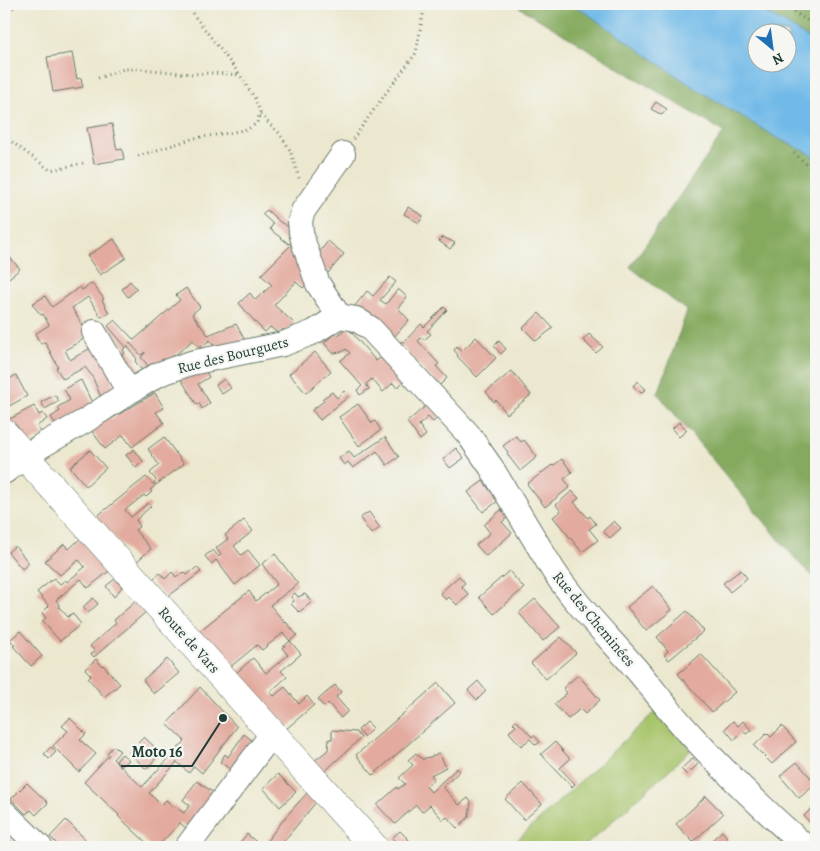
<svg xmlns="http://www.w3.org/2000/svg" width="820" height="851" viewBox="0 0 820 851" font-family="Alegreya,serif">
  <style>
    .green { fill: #a7c46b; stroke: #638050 }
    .forest { fill: #85aa5f; stroke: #52744a; fill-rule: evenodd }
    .water { fill: #70b9e8; stroke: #487b8e; fill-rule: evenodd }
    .building { fill: #e3ab9f }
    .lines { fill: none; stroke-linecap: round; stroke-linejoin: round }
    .minor-casing { stroke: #67796a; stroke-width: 26 }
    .major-casing { stroke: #67796a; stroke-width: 29 }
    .path { stroke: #67796a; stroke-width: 3; stroke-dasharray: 1 4; stroke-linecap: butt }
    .minor { stroke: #fff; stroke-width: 24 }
    .major { stroke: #fff; stroke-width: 28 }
    .labels { text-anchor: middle; stroke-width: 4.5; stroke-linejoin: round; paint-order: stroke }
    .street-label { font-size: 15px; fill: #1f3d34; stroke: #f6f6f2 }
    .leader { fill: none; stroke: #1f3d34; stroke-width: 2 }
    .callout-dot { fill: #1f3d34; stroke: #f6f6f2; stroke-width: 2 }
    .callout-label { font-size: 16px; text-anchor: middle; font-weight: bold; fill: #1f3d34; stroke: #f6f6f2; stroke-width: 4.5; stroke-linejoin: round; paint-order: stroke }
  </style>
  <rect width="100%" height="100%" fill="#f6f6f2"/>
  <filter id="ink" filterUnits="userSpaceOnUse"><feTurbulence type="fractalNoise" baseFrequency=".02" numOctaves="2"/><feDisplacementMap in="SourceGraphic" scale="10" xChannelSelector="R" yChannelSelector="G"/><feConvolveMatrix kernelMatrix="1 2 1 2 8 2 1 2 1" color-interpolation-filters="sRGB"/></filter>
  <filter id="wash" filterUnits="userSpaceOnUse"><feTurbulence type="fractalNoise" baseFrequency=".0096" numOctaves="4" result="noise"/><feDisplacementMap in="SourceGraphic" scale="20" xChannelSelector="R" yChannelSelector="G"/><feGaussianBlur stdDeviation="1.12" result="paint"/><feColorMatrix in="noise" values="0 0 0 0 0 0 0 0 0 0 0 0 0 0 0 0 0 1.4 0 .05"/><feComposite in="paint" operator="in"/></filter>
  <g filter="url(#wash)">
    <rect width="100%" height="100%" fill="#ece8cf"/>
    <path class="green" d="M658 709 691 750 584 847H510Z"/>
    <path class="forest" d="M514 4H816V579L798 562 658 394 687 311 630 267 724 132ZM758 32H788V62H758Z"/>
    <path class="water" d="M569 4H745L785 23 816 44V160L809 153 777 138 690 85 582 10ZM758 32H788V62H758Z"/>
    <g id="blocks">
      <path class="building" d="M72 53 77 79 81 78 83 87 53 92 47 57Z
        M656 102 667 109 662 115 651 109Z
        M112 124 117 150 122 149 124 159 94 164 87 128Z
        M408 207 423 216 419 223 404 214Z
        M267 210 280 222 289 227 296 237 289 244 272 231V230L270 229 273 224 262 214Z
        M443 237 455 243 450 249 439 241Z
        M114 239 126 258 100 275 87 256Z
        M295 241 312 279 303 288 296 282 274 305 294 323 287 333 283 329 279 334 270 327 265 332 256 323 239 303 250 293 255 300 272 285 261 275Z
        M328 241 344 254 323 279 315 258Z
        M6 253 20 269 4 282V255Z
        M390 277 396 282 380 300 386 304 398 289 407 297 398 308 409 320 393 338 374 318 354 307 367 291 373 296Z
        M130 281 137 289 128 297 122 289Z
        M92 283 104 299 102 300 109 313 101 317 88 297 72 308 89 336 65 350 70 360 94 346 109 367 115 395 103 402 92 376 85 367 63 379 56 368 58 367 45 342 41 344 35 334 49 325 43 314 41 315 32 304 45 296 52 307 80 287 82 290Z
        M186 288 200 307 192 314 208 335 236 324 248 346 220 353 210 340 200 348 193 340 160 368 153 372 141 357 145 353V352L141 355 130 343 127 346 137 359 135 361 146 376 133 385 115 360 125 353 123 350 126 347 108 326 115 320 134 340 180 300 176 295Z
        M444 307 447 310 427 331 431 334 424 340 422 337 418 341 439 364 436 366 447 378 439 386 398 342H404L421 324 424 327Z
        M539 313 553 328 536 341 523 328Z
        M347 327 376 361 382 357 406 379 397 388 393 383 383 392 372 379 366 384 369 389 360 395 357 390 362 386 340 361 350 353 346 349 342 352 333 353 324 343 335 333 337 336Z
        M589 334 603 347 596 353 583 340Z
        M476 337 496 358 477 377 457 356 458 355 454 350 457 346 462 351Z
        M499 341 506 349 501 354 494 346Z
        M315 352 331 371 306 393 289 374Z
        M203 367 209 377 198 384 210 403 202 409 199 403 197 405 179 376Z
        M512 371 531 395 507 414 496 400 494 402 486 392Z
        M16 375 27 396 4 409V382Z
        M224 379 231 388 222 394 216 385Z
        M81 380 94 407 58 428 51 417 60 411 58 407 70 400 64 389Z
        M637 381 646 389 641 393 633 386Z
        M344 391 349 396 320 420 312 410 324 401 322 399 332 392 337 398Z
        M155 393 164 408 156 412 164 423 132 447 123 435 105 449 91 430 108 416 111 419Z
        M55 395 59 401 45 409 41 402Z
        M358 404 372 423 375 421 381 430 359 446 339 417Z
        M428 404 440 416 433 422 428 417 419 425 426 435 420 440 407 422Z
        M34 406 39 415 43 413 47 419 37 426 43 436 27 444 6 421Z
        M679 422 687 430 679 437 672 429Z
        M516 436 521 442 524 440 537 457 520 471 507 454 508 452 503 446Z
        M164 437 184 464 156 485 154 482 156 480 150 473 159 465 148 449Z
        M385 437 399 457 387 465 377 451 353 468 348 462 344 465 339 458 349 451 354 458Z
        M456 448 464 458 450 468 443 459Z
        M134 449 143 461 136 468 126 455Z
        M90 450 106 468 86 486 70 467Z
        M562 459 572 472 564 479 570 487 545 507 527 484 552 465 553 466Z
        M146 477 155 486 150 490 152 492 146 497 144 495 125 510 131 517 148 503 151 506 136 520 140 526 135 530 151 549 136 562 96 517Z
        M483 481 498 501 483 512 468 492Z
        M572 491 579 498 574 502 588 518 590 516 596 524 589 529 598 540 582 552 553 517 561 511 556 505Z
        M501 510 508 517 502 522 512 533 486 556 476 545 490 533 484 525Z
        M369 512 380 528 371 534 360 518Z
        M244 520 253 531 234 546 241 555 248 550 260 565 235 585 216 560 211 564 205 556 213 550 219 557 221 555 216 548 228 539 225 535Z
        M614 521 621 528 610 538 603 531Z
        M81 538 109 571 88 588 81 579 56 600 60 606 59 607 68 617 72 613 81 624 60 641 42 621 46 618 42 613 49 606 37 592 54 578 60 584 65 580 67 582 85 567 79 560 60 575 45 561 64 544 69 549Z
        M15 546 29 563 22 569 8 552Z
        M275 554 298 584 270 605 285 623 286 622 297 635 290 641 283 633 262 650 257 645 229 668 197 633 249 591 256 601 277 584 262 564Z
        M197 567 201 572 166 598 151 581 160 573 165 579 172 572 176 577 184 572 187 575Z
        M741 570 747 578 730 592 723 583Z
        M509 571 524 588 494 614 479 597Z
        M459 576 465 583 461 586 469 595 457 605 449 597 446 600 440 593Z
        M115 579 122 587 114 597 106 586Z
        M653 586 672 610 646 631 627 607Z
        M295 593 298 597 305 594 312 602 299 612 291 604 294 601 291 597Z
        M93 598 98 604 88 613 83 607Z
        M535 599 560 627 543 641 519 613Z
        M136 601 146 612 94 657 91 654 95 651 90 646 116 623 114 620Z
        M687 611 704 631 669 660 664 655 668 651 657 637Z
        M20 631 42 656 31 666 13 646 15 645 10 640Z
        M561 637 576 653 546 679 531 663Z
        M290 641 301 654 281 671 287 677 270 692 274 696 285 687 299 704 307 696 314 705 285 730 235 674 253 658 266 673 288 655 282 648Z
        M701 654 735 692 712 712 678 674Z
        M96 659 102 666 103 665 120 684 104 697 88 678 91 675 85 669Z
        M167 659 179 673 154 694 143 680Z
        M578 675 600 700 585 714 580 709 568 719 554 704 567 693 563 688Z
        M478 681 486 691 477 700 468 690Z
        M438 683 455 703 373 775 356 755Z
        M335 685 341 692 336 697 348 711 341 718 328 703 324 707 318 700Z
        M200 687 237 727 202 773 194 766 189 773 177 762 149 793 161 805 166 800 174 807V806L184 813 190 805 183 800 197 781 214 793 187 829 180 823 157 847H151L118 816 119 815 84 782 109 755 107 753 113 746 120 751 113 759 142 787 185 741 167 724Z
        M70 718 86 734 80 740 96 754 79 772 53 746 68 731 62 726Z
        M516 720 532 737 534 735 540 742 536 745 530 739 521 746 509 732 516 726 513 723Z
        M733 721 738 726 743 721 751 730 746 734 743 731 734 740 725 729Z
        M367 722 373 728 364 737 358 730Z
        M782 726 796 742 772 764 754 746 767 733 771 737Z
        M332 730 356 732 361 738 323 773 313 762 328 750 329 739H332Z
        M244 734 253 741 231 770 220 762 225 754 228 757Z
        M144 737 161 753 146 769 129 752Z
        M555 742 570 759 560 768 575 784 572 787 541 754Z
        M51 747 56 752 49 759 44 754Z
        M416 753 423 760 425 758 430 757 439 753 446 767 431 775 434 779 426 786 431 792 457 768 460 771 443 787 459 805 468 798 471 802 469 817 457 828 447 817 443 820 430 805 422 812 416 805 395 824 377 805 397 787 398 789 405 784 399 778 413 765 408 760Z
        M122 754 129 760 122 766 116 761Z
        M693 758 698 764 687 775 681 769Z
        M797 762 816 784 799 798 780 776Z
        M278 774 296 792 280 807 263 788Z
        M27 783 48 803 36 815 31 810 26 814 11 799Z
        M523 783 542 804 524 820 505 799Z
        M308 792 317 801 279 847H236L247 834 262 847 288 814Z
        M706 796 723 814 693 842 676 824Z
        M816 804V829L804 816Z
        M66 820 87 841 81 847H60L50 837Z
        M400 831 412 843 408 847H401L392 838Z
        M722 831 727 837V842L731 847H704Z
        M4 834 17 847H4Z"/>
    </g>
  </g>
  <g filter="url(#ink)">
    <use href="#blocks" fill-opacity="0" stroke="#67796a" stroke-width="1"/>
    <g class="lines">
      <defs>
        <path id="minor" d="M339 316 356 319 370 328 468 434 491 467 553 570C577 606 608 636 636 669 655 691 672 715 692 736 728 775 766 812 806 847
          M94 332 129 392
          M4 472 41 446 85 421 129 392 159 374 191 363 283 344 314 332 339 316 318 284 304 244 301 232 300 221 303 211 343 154
          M4 812 40 847
          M187 847 272 734"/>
        <path id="major" d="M4 433 374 847"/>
      </defs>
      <use href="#minor" class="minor-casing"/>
      <use href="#major" class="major-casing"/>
      <path class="path" d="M781 4 816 26
        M4 13 19 4
        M98 78 124 69H143L190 74 214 73 240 75
        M260 115 279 133 290 150 300 181
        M4 136 50 170 84 163
        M353 139 383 97 416 53 425 4
        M794 153 816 173
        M138 156 195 138 229 133 248 129 257 123 260 112 255 99 240 75 193 14 187 4"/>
      <use href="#minor" class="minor"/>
      <use href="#major" class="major"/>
    </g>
  </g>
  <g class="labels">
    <g class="street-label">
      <text transform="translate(233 355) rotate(-14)" y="5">Rue des Bourguets</text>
      <text transform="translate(594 619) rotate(50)" y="5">Rue des Cheminées</text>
      <text transform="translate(189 640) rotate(48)" y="5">Route de Vars</text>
    </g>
  </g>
  <path class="leader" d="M223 718L192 766H121"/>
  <circle class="callout-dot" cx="223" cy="718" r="5"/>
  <g class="callout-label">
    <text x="157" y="757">Moto 16</text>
  </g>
  <rect width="820" height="851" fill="none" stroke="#f6f6f2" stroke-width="20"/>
  <g transform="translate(772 48) rotate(151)"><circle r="24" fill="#f6f6f2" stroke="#a0aca6"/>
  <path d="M0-4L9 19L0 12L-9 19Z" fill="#1f6fb2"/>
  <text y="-8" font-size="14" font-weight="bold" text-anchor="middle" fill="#1f3d34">N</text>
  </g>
</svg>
